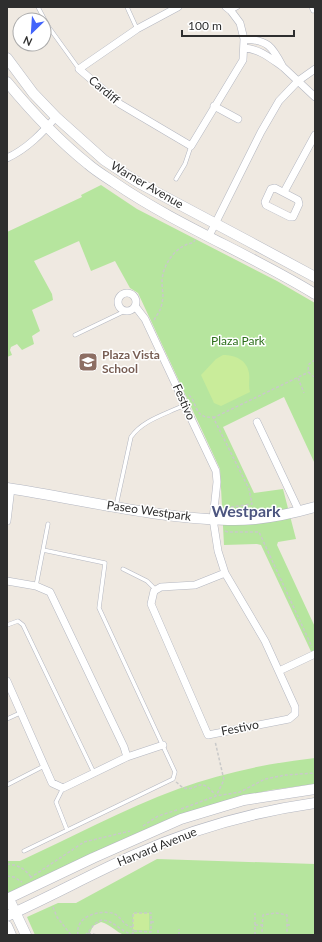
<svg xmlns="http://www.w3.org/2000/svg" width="322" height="942" viewBox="0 0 322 942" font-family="Lato,sans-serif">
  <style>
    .green { fill: #b6e59e }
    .pitch { fill: #c9ec9a }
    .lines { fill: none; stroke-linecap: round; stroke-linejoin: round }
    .lane-casing { stroke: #b4b7c1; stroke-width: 4.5 }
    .street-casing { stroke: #b4b7c1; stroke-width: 8 }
    .secondary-casing { stroke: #b4b7c1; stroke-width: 11 }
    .path { stroke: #c9c9c9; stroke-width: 1.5; stroke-dasharray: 3 2; stroke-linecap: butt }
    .lane { stroke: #fff; stroke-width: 3.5 }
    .street { stroke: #fff; stroke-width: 7 }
    .secondary { stroke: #fff; stroke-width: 10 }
    .labels { text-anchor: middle; stroke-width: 3; stroke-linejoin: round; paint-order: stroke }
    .street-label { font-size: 12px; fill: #2e2e2e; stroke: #fff }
    .park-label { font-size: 12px; fill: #2c6e1b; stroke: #fff }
    .education-label { font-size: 12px; font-weight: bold; fill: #785e54; stroke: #fff; text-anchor: start }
    .district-label { font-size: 16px; font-weight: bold; fill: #4d5680; stroke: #fff }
  </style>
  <rect width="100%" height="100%" fill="#efe9e1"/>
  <path class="green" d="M101 185 137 209 277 281 315 303V464L284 397 223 427 254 493 283 489 296 539 278 542 277 545 315 627V660L261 545 257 544 224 545 220 469 138 293 130 288 115 261 91 271 79 241 34 261 52 294 53 300 32 310 40 331 32 336 34 344 22 350 17 344 11 347 10 350 12 355 7 357V232L82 197 81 195Z
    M315 758V784L271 790 235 798 7 896V861H20C72 837 124 809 178 789 222 773 269 763 315 758Z
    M157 859 315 864V935H125C115 932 112 925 101 922L93 926 89 935H35L27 917 58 903H76Z"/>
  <path class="pitch" d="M223 355C235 355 247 360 249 373 250 380 248 386 250 392L221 406 214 403 201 375 216 359Z
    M133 913H149V930H133Z"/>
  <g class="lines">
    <defs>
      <path id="lane" d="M38 7 48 26 79 69
        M127 7 137 29
        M311 7 313 11
        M231 11 238 7
        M176 179 185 164 191 146
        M75 335 125 311
        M116 506 131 437C142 421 163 415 180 407L186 408
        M123 569 147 581 156 590
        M36 586 48 524
        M7 625 18 621 23 625 94 773
        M7 719 20 713
        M7 785 44 766
        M63 788 56 802 67 830
        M24 851 173 779 175 772 99 608 105 563 43 550"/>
      <path id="street" d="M178 7 137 29 79 69 120 104 191 146 243 60 244 39 240 23 231 11 226 7
        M244 39C268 40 272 46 283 67 270 58 260 49 244 48
        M283 67 315 97
        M214 106 238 119
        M7 158C27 149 42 133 56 117
        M275 188 298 200 299 204 293 217H290L266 205 265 202 271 189Z
        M284 192 315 135
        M209 236 261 132 279 101 298 81 315 69
        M118 302a9 9 0 1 1 18 0a9 9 0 1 1-18 0Z
        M135 306 145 319 182 398 186 408 216 471 217 482 213 519 218 551 225 573 265 641 295 707V714L289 719 208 735 151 604 154 591 161 587 195 585 225 573
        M257 422 299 511
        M7 521 11 488
        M7 581 36 586 50 592 124 747 127 757
        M279 671 315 654
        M7 681 52 783 63 788 127 757 163 745"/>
      <path id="secondary" d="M7 58 33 93 56 117 104 160 139 183 250 242 315 277
        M7 82C31 111 58 140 88 164 96 171 106 177 115 183 178 226 250 254 315 294
        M7 488C80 499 153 518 228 520 257 521 287 515 315 507
        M7 899 93 858 181 819 244 800 315 789
        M9 899 26 935
        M7 916C50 897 91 874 134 855 192 829 252 812 315 803
        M7 926 11 935"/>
    </defs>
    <use href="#lane" class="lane-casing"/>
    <use href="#street" class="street-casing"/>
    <use href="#secondary" class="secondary-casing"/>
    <path class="path" d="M154 320C157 315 161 310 162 303 164 296 162 289 162 282 162 265 176 245 193 243L195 240
      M315 360 309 364C307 370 309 375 315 377
      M298 378 304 393
      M189 395C198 404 194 419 213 417L249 489 252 504 226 508
      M213 418 309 372
      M225 531 228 532H259L312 647
      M176 782C179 784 181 787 184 788 198 792 199 774 216 796L224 780 215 741
      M181 809 216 796 240 792 265 779 286 775 315 773
      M143 826 158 816 177 810
      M7 864C18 865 24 868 31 877
      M7 876 14 877 22 882
      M30 878 84 842 130 831
      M53 907 57 917 71 935
      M151 922H155
      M255 925H265
      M287 925H292
      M158 930V935
      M262 932 263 915 276 913 287 915V932
      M88 933 97 935
      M78 935C75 917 97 910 112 913 121 915 123 926 132 927
      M85 935C92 930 91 924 102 920 116 921 122 934 136 935
      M133 935V931L151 932V913H133V931
      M179 935V929
      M255 935V913"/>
    <use href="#lane" class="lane"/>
    <use href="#street" class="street"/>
    <use href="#secondary" class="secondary"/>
  </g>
  <defs>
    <symbol id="school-square" viewBox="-11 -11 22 22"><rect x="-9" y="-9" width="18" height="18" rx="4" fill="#8d6e63" stroke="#fff"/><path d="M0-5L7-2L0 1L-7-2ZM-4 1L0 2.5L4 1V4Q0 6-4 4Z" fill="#fff"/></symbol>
  </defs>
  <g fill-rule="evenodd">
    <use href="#school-square" x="77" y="351" width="22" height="22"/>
  </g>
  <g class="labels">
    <g class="street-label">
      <text transform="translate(104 90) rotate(40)" y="4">Cardiff</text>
      <text transform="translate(147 185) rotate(30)" y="4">Warner Avenue</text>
      <text transform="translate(184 402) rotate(66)" y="4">Festivo</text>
      <text transform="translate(149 511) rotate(8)" y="4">Paseo Westpark</text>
      <text transform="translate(240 728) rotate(-11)" y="4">Festivo</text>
      <text transform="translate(157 847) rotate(-22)" y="4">Harvard Avenue</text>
    </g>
    <g class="park-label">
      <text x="238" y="345">Plaza Park</text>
    </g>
    <g class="education-label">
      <text x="102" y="359">Plaza Vista<tspan x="102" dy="14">School</tspan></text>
    </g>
    <g class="district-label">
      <text x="246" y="517">Westpark</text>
    </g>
  </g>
  <rect width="322" height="942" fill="none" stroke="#2e2e2e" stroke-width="16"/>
  <g transform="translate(32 32) rotate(205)"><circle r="19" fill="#ffffff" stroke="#ababab"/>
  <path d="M0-3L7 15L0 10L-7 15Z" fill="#4264fb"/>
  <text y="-6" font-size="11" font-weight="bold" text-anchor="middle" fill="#2e2e2e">N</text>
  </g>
  <path d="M182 30v6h112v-6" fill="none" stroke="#2e2e2e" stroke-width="2"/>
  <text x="188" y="30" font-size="12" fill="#2e2e2e" stroke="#ffffff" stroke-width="3" paint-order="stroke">100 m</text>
</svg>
